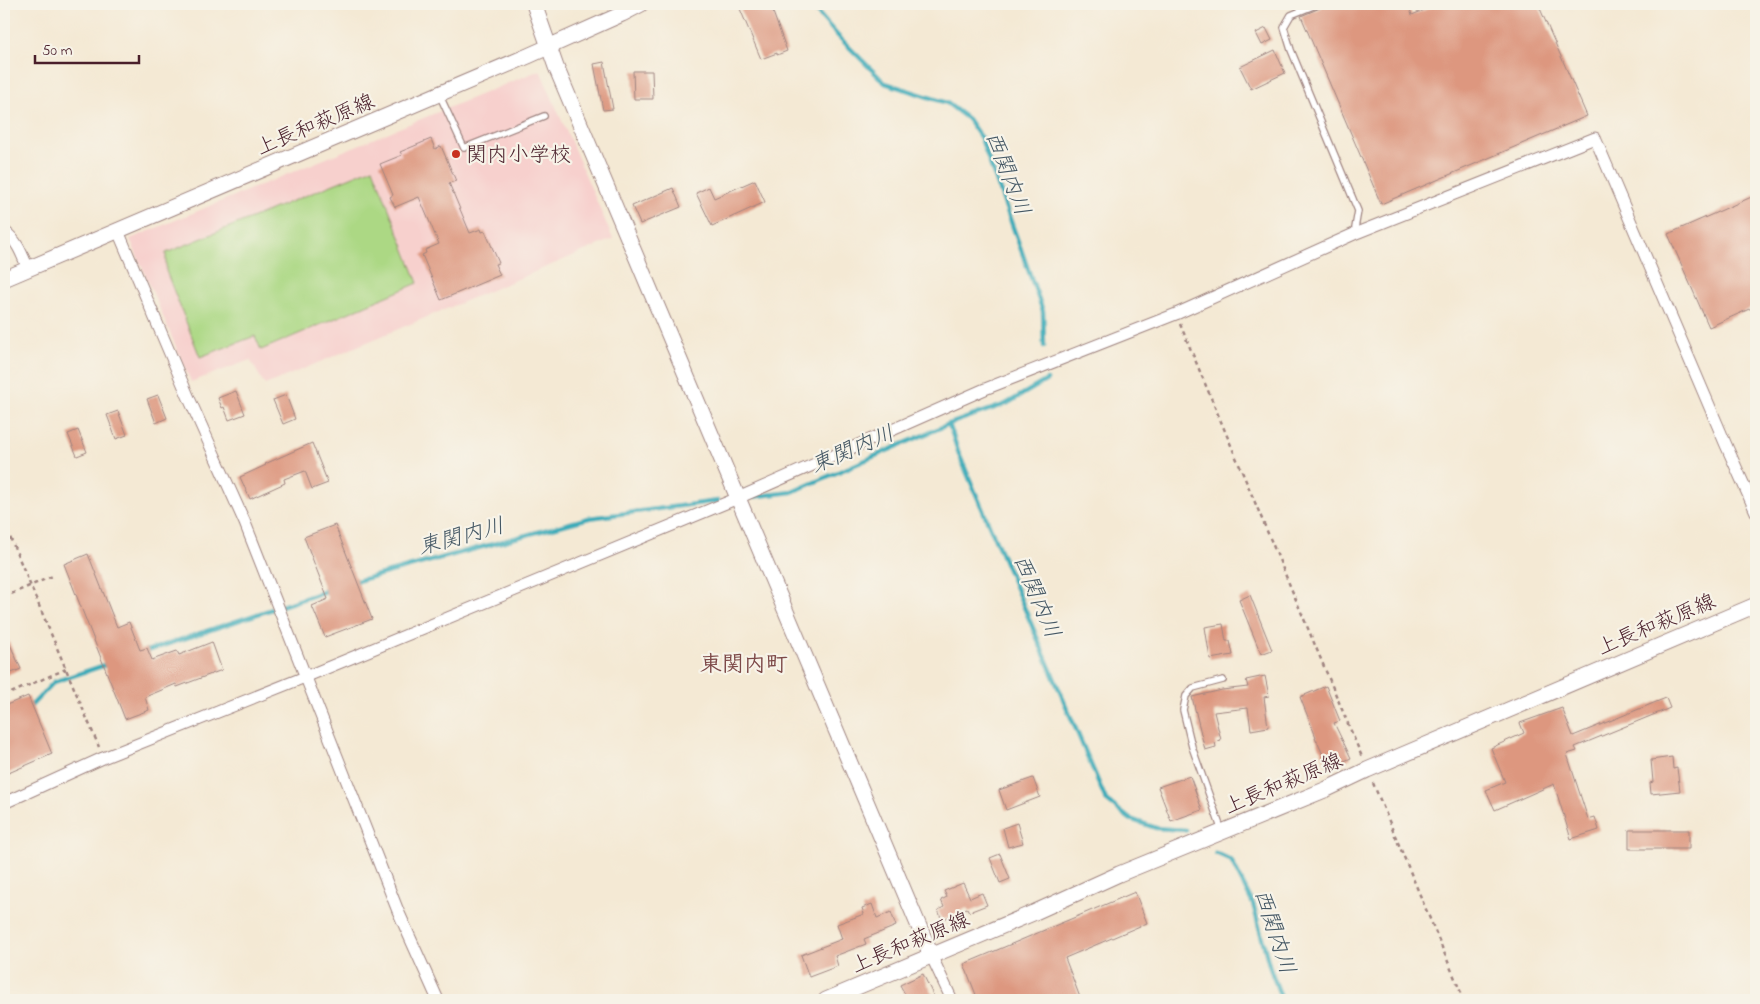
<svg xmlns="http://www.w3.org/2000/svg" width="1760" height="1004" viewBox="0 0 1760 1004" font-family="'Indie Flower','Klee One',sans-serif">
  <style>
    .built { fill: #f7d0cd }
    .garden { fill: #acd884; stroke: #7b7c58 }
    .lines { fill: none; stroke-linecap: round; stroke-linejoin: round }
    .stream { stroke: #3cacb9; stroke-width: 4.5 }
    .building { fill: #dd977f }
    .lane-casing { stroke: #9f8480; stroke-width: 8 }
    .street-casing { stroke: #9f8480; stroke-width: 13 }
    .secondary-casing { stroke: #9f8480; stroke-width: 17 }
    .path { stroke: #9f8480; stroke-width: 2.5; stroke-dasharray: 4 4; stroke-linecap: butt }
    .lane { stroke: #fff; stroke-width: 5.5 }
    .street { stroke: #fff; stroke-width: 11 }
    .secondary { stroke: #fff; stroke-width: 15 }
    .poi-dot { fill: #c8321e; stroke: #f7f3e8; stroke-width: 2 }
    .labels { text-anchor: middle; stroke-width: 4.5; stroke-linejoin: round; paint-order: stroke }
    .street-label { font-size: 21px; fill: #4a1f2b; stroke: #f7f3e8 }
    .poi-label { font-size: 21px; fill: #4a1f2b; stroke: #f7f3e8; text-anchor: start }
    .water-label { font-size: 22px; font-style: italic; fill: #445764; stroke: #f7f3e8 }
    .neighbourhood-label { font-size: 22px; font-weight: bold; fill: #7d4948; stroke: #f7f3e8 }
  </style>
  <rect width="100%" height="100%" fill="#f7f3e8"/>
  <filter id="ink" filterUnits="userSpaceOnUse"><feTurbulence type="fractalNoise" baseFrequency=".02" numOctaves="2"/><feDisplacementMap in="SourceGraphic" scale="10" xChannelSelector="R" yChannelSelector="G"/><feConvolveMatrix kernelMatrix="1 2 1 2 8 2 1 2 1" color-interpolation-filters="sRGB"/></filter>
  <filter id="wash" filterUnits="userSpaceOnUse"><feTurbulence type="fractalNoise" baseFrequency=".0096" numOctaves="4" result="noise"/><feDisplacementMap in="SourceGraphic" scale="20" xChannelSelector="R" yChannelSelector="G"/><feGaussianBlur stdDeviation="1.12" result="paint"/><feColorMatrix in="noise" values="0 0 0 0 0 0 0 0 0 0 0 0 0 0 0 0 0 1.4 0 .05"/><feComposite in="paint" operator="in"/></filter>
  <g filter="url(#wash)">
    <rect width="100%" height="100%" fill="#f4e9d4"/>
    <path class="built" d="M540 70 613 239 265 385 250 360 191 382 130 239Z"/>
    <path class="garden" d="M373 168 418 283 261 350 255 336 200 357 166 271V253Z"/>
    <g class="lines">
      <path class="stream" d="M810 4 837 35 885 83 947 103 968 119 981 138 1043 311 1044 346
        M949 424 959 454 1106 800 1130 819 1156 828 1186 830
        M750 497 792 492 949 424 1006 404 1047 380
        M353 582 589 518 718 501
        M144 652 329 590
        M28 709 54 682 108 664
        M1216 853 1231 860 1253 904 1270 968 1282 1000"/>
    </g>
    <g id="blocks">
      <path class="building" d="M738 4H770L787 51 777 55V53L761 59Z
        M1323 4H1408L1412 15 1439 4H1538L1587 116 1381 204 1301 16 1320 8Z
        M1266 28 1272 40 1262 45 1256 33Z
        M1275 50 1285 73 1251 89 1240 67Z
        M604 62 613 109 603 110 594 64Z
        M633 71H652L653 99H634Z
        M431 139 435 149 441 146 456 181 449 183 470 233 481 229 482 232 485 231 499 263 495 264 500 275 441 300 422 255 426 253 425 250 439 244 419 197 395 207 390 197 393 195 380 164 402 155 400 152Z
        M755 180 765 202 712 226 696 193 709 187 714 198Z
        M673 188 681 207 640 224 632 206Z
        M1756 195V306L1709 327 1668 234Z
        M236 391 245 414 229 420 224 407 222 408 218 398Z
        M158 395 167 418 156 423 147 399Z
        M286 395 295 419 283 424 273 400Z
        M118 411 127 435 116 439 107 415Z
        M78 430 87 452 77 456 68 434Z
        M312 443 328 483 312 489 305 471 284 479 285 483 250 499 240 477 266 465 265 464Z
        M335 525 372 619 325 637 312 606 328 599 304 537Z
        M88 554 117 627 129 622 140 650 147 648 152 660 177 651 179 655 212 642 222 670 177 687 176 684 145 697 149 710 125 719 64 564Z
        M1250 595 1272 650 1261 654 1239 600Z
        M1223 624 1226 641H1230L1233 655 1210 659 1205 627Z
        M4 631 21 669 4 676Z
        M1265 676 1269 696 1264 697 1268 727 1251 730 1248 708 1214 712 1221 740 1215 742 1216 747 1205 750 1192 697 1222 690 1248 687 1246 680Z
        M1326 686 1340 721 1334 723 1351 758 1329 768 1315 737H1316L1300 697Z
        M28 696 52 754 4 775V706Z
        M1666 698 1670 708 1575 747 1577 751 1567 754 1588 819 1595 817 1599 830 1571 839 1554 784 1495 810 1486 790 1505 782 1491 748 1524 733 1520 723 1562 708 1573 736Z
        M1672 757 1673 769 1677 768 1680 791 1651 794 1650 783 1653 782 1651 760Z
        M1190 776 1202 810 1171 821 1158 787Z
        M1033 778 1040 797 1006 810 999 790Z
        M1017 823 1023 843 1008 847 1003 828Z
        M1629 830H1689V849H1629Z
        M1000 854 1010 879 1000 883 990 858Z
        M963 883 970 898 982 893 987 905 969 912 967 908 942 920 938 910 944 907 941 900 947 897 944 891Z
        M1135 892 1147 923 1065 958 1081 1000H978L964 964Z
        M872 904 877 918 891 912 896 926 864 939 866 944 835 956 838 966 809 977 801 955 842 939 837 924 864 914 862 908Z
        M923 974 934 997 927 1000H908L900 985Z"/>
    </g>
  </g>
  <g filter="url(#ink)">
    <use href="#blocks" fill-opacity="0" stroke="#9f8480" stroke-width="1"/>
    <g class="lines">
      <defs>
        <path id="lane" d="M1318 4 1291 15 1284 27 1291 50 1358 211 1354 234
          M440 96 464 148 544 116
          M1222 831 1192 747 1183 710 1186 696 1193 688 1223 680"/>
        <path id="street" d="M4 231C17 240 22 254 28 269
          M118 231 188 396 245 523 398 911 438 1000
          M4 803 103 758 305 677 738 498 985 389 1176 314 1354 234 1595 138 1726 445 1756 512
          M931 955 952 1000"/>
        <path id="secondary" d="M534 4 556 67 931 955
          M4 279 528 56 622 14 641 4
          M826 1000 1033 913 1119 874 1327 789 1367 770 1756 605"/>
      </defs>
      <use href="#lane" class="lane-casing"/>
      <use href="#street" class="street-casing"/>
      <use href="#secondary" class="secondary-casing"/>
      <path class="path" d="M1180 324 1362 757
        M4 523 99 747
        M4 597 55 575
        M4 696 66 669
        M1373 783 1464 1000"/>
      <use href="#lane" class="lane"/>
      <use href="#street" class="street"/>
      <use href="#secondary" class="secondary"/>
    </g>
  </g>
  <circle class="poi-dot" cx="456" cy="154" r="5"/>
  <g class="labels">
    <g class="street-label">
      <text transform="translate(315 124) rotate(-23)" y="7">上長和萩原線</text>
      <text transform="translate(1656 624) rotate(-23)" y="7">上長和萩原線</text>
      <text transform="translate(1283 783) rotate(-23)" y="7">上長和萩原線</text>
      <text transform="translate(910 942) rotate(-23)" y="7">上長和萩原線</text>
    </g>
    <g class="poi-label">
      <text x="466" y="161">関内小学校</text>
    </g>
    <g class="water-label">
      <text transform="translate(1009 173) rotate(69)" y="8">西関内川</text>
      <text transform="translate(852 448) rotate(-23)" y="8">東関内川</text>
      <text transform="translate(461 535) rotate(-15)" y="8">東関内川</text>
      <text transform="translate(1038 596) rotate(67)" y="8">西関内川</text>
      <text transform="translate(1276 931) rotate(72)" y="8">西関内川</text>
    </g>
    <g class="neighbourhood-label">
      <text x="744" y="671">東関内町</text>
    </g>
  </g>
  <rect width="1760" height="1004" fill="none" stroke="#f7f3e8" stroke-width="20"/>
  <path d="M35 55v8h104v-8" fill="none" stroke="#4a1f2b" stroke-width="2.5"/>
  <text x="42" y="55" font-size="15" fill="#4a1f2b" stroke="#f7f3e8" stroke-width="4" paint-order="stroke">50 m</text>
</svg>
